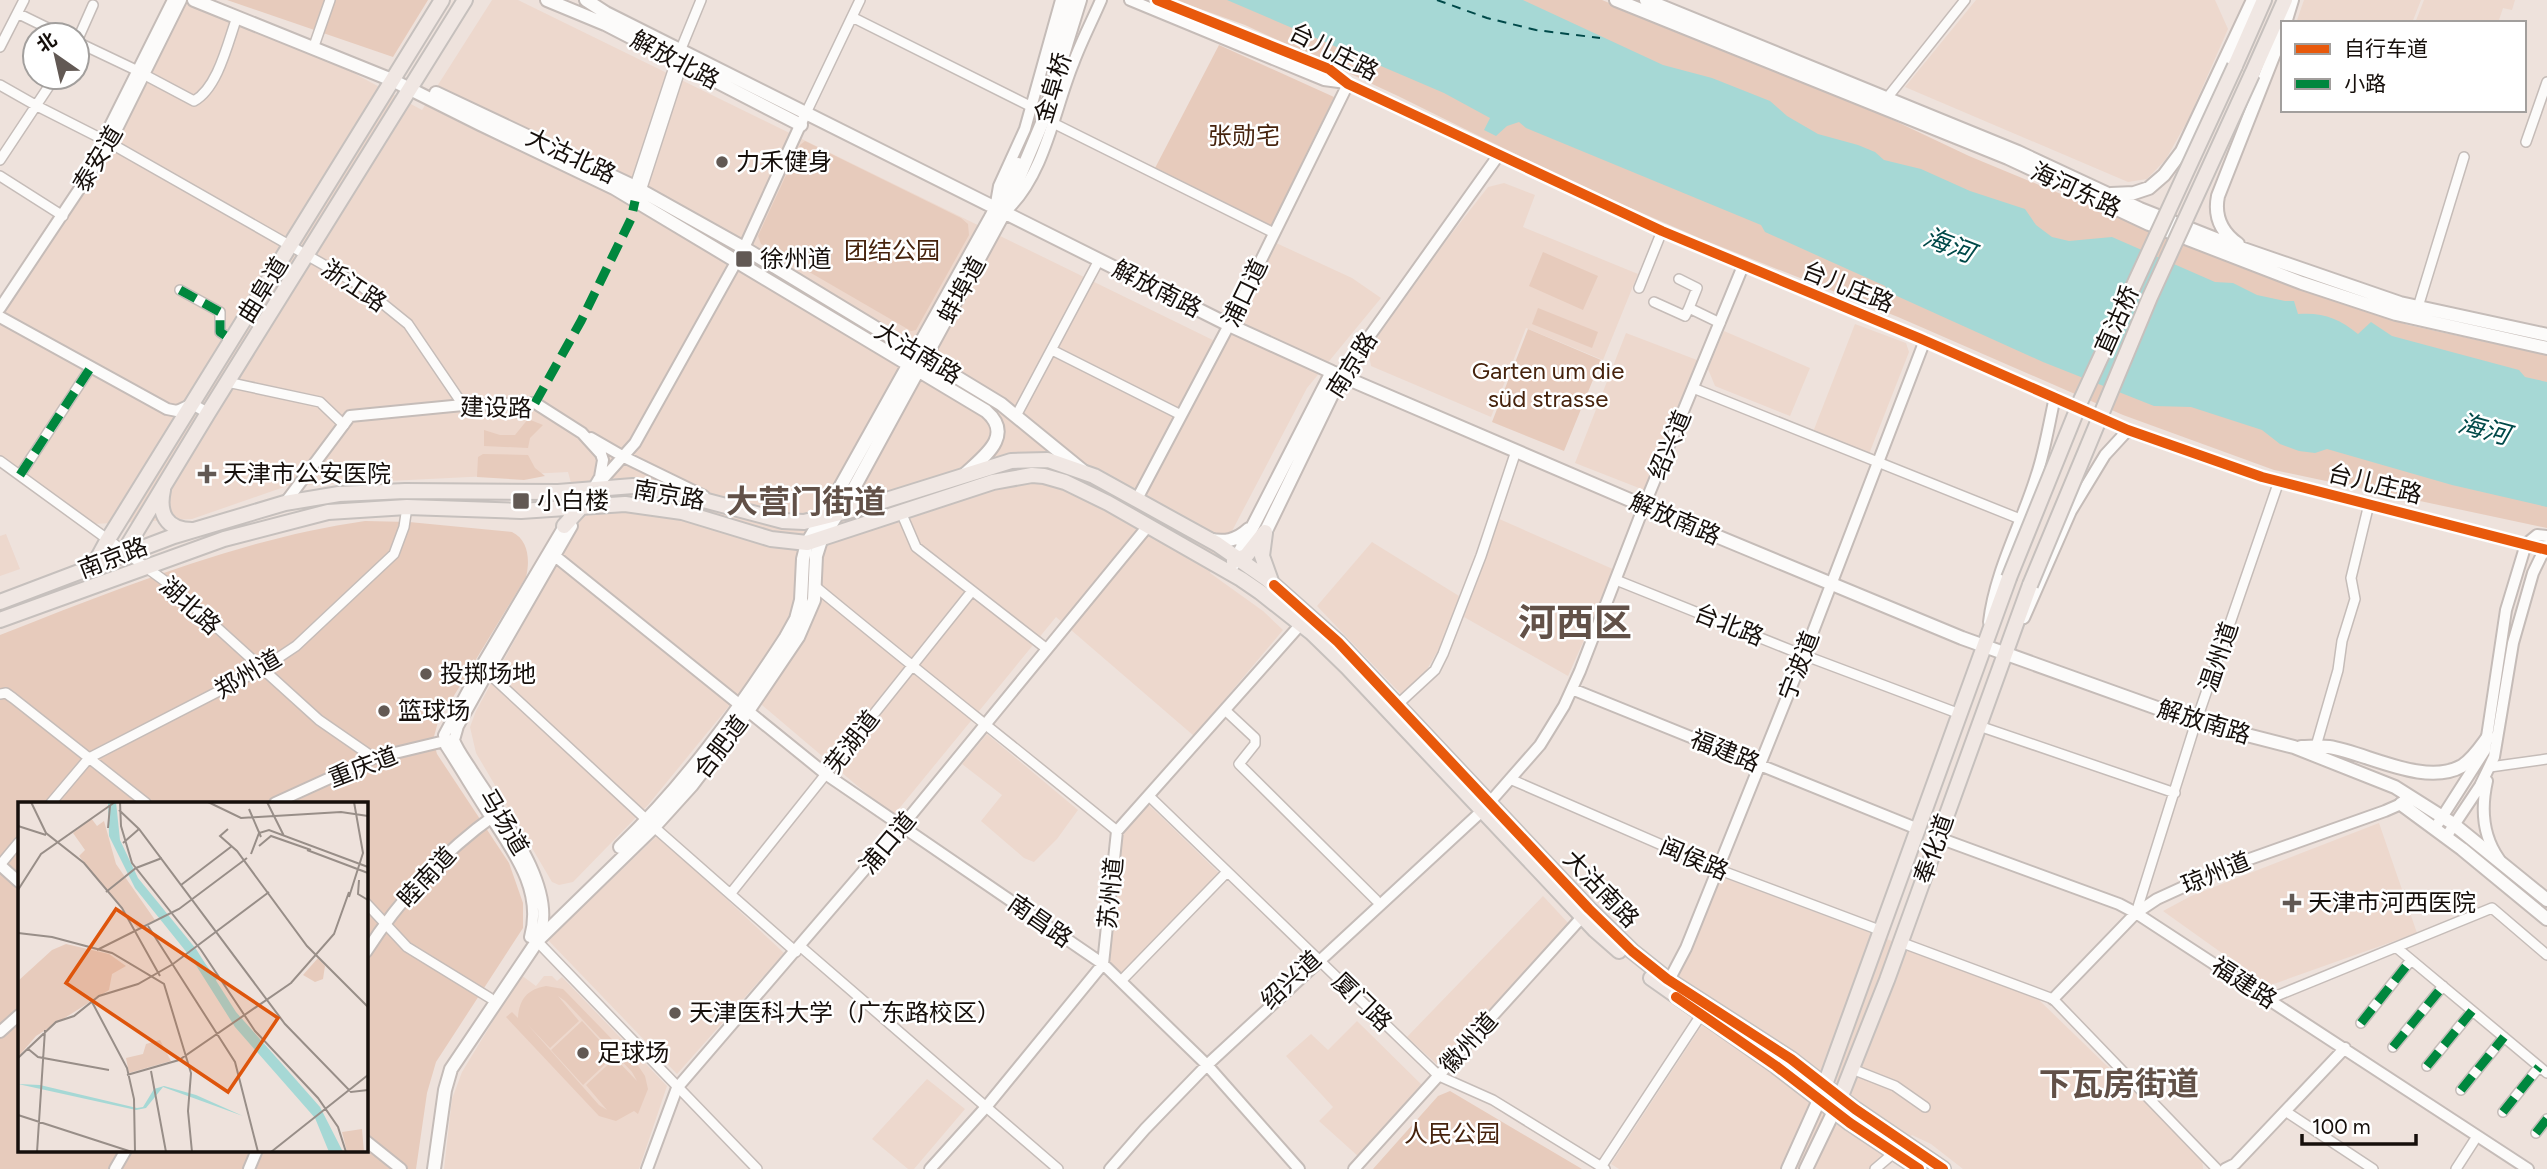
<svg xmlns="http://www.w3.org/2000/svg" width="2547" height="1169" viewBox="0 0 2547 1169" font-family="Figtree,'Noto Sans SC',sans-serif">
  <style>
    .built { fill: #edd8cd }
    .green { fill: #e7cbbc; fill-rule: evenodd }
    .water { fill: #a6d8d5 }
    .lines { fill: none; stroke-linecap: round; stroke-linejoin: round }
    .ferry { stroke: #004949; stroke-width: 2; stroke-dasharray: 9 7; stroke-linecap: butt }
    .minor-casing { stroke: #c5bcb8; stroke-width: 12 }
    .tertiary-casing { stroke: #c5bcb8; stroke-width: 14 }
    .secondary-casing { stroke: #c5bcb8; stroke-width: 16 }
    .primary-casing { stroke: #c6c0bd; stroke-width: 18 }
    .minor { stroke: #fcfbfa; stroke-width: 9 }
    .tertiary { stroke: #fcfbfa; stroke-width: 10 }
    .secondary { stroke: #fcfbfa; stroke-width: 12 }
    .primary { stroke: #f0e7e3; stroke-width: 14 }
    .primary-bridge-casing { stroke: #c6c0bd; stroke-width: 18; stroke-linecap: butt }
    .primary-bridge { stroke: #f0e7e3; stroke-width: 14 }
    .quiet { stroke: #00873e; stroke-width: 9; stroke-dasharray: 18 9; stroke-linecap: butt }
    .cycleway-casing { stroke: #fff; stroke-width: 15 }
    .cycleway { stroke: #e8590c; stroke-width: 10 }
    .poi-dot { fill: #625954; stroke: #fff; stroke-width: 2.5 }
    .labels { text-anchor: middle; stroke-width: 5; stroke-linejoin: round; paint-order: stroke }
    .street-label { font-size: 24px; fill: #160f0b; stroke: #fff }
    .park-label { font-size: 24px; fill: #46230d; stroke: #fff }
    .poi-label { font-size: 24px; fill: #160f0b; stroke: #fff; text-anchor: start }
    .water-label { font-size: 26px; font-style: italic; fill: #004949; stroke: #fff }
    .district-label { font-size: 32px; font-weight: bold; fill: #625148; stroke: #fff }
    .town-label { font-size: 38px; font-weight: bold; fill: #625148; stroke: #fff }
    .inset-river { fill: none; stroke: #a6d8d5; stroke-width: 3.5 }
    .inset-road { fill: none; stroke: #988e88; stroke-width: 2 }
    .view { fill: #de550c; fill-opacity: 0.15; stroke: #de550c; stroke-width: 3.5 }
    .inset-edge { fill: none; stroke: #160f0b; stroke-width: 3.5 }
  </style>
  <rect width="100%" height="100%" fill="#eee2dc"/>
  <path class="built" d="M176 0H188L324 57 422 110 492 0H518L1225 346 1274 242 1352 278 1381 298 1307 388 1210 573 1263 611 1283 630 1194 736 1056 617 893 816 743 689 648 805 573 882 559 885 552 882 476 753 470 727 476 711 581 519 568 472 287 486 192 519 93 524 0 461V304L108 138Z
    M1976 0H2215L2228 29 2189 118 2166 159 2147 179 2128 182 1905 87Z
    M2304 0H2421L2412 23H2296Z
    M2424 0H2515L2512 10 2503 8 2498 23H2415Z
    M1504 183 1535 195 1523 227 1638 274 1603 360 1526 328 1491 417 1371 366 1368 350 1449 237 1488 187Z
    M1855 324 1906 343 1909 352 1869 454 1813 432Z
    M1724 331 1810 368 1790 416 1715 386 1708 369Z
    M1626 333 1697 360 1644 490 1575 463Z
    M1497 518 1615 570 1568 676 1464 617Z
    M6 534 20 569 0 576V536Z
    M1372 542 1459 596 1443 642 1426 671 1401 694 1317 606Z
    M987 734 1078 810 1057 839 1034 862 1024 858 981 821 1002 795 962 764Z
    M1149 805 1220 874 1120 974 1107 963 1122 834Z
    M2379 823 2417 933 2268 986 2163 911 2191 896Z
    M658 835 784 953 677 1074 548 940Z
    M1719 876 1924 953 2039 1000 2106 1065 2164 1115 2202 1156 2203 1169H1963L1931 1144 1912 1135 1870 1169H1619L1611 1164 1704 1022 1666 996 1694 945Z
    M1543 896 1570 925 1441 1068 1407 1037Z
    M521 975 536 986 544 976H552L557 981 562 977 667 1086 639 1169H444L452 1099 462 1072Z
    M1357 1021 1424 1087 1360 1158 1319 1121 1333 1107 1286 1056 1311 1034 1328 1050Z
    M927 1079 965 1109 914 1169H908L872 1139Z"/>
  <path class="green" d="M227 0H428L393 57Z
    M1175 0H1602L1874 111 1969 156 2172 240 2316 294 2408 325 2547 355V528L2274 470 2123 415 1898 317 1704 240 1580 186 1398 96 1245 25Z
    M1219 45 1334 97 1271 226 1154 170Z
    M805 141 961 218 968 224 969 235 916 330 911 331 761 244 758 236 800 145Z
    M1543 252 1598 276 1583 310 1529 286Z
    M1538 308 1598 332 1592 348 1532 324Z
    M1528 329 1601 360 1564 451 1492 422Z
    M528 419 543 425 530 438 528 448 484 446V430L500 435H515Z
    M483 454 528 455 535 468 545 476 524 480 477 477 478 457Z
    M365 521 409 522 512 532C529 540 530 561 526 577L438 722 433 740 437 754 509 863 523 903V928L436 1062 427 1093 416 1169H0V635C118 589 239 539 365 521ZM19 803H366V1150H19Z
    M546 986 563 989 567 993 639 1067 645 1076 648 1089 638 1114 634 1111 616 1121 599 1116 506 1017 512 1012 518 1018C519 999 528 989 546 986ZM558 996 565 1001 632 1072 637 1081 615 1058 586 1085 607 1110 599 1105 528 1025 550 1048 579 1021Z
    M582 1021 614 1056 583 1085 551 1050Z
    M1450 1091 1582 1169H1373L1438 1096Z"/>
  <path class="water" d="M1227 0H1523L1663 65 1712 78 1770 101 1787 116 1818 134 1858 145 1875 152 1884 160 1921 169 1970 191 2025 209 2036 225 2052 237 2069 241 2112 237 2215 282 2233 283 2257 295 2285 301H2294L2298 314C2322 312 2339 318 2358 334L2371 322 2392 336 2519 370 2525 377 2547 382V507L2452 485 2327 449 2315 453 2299 451 2280 444 2262 430 2191 407 2154 406 2043 362 1888 292 1885 286 1765 232 1761 225 1526 128 1519 122 1507 126 1496 136 1484 130 1490 118 1444 93Z"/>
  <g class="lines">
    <path class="ferry" d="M1437 0 1487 18 1536 30 1600 38"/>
    <defs>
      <path id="minor" d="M19 14 62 35
        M852 17 1032 107
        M77 41 93 5
        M77 42 138 71
        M314 46 330 0
        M0 47 24 0
        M145 75 194 101C218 88 228 42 237 17
        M0 85 37 106 110 143 361 286 408 324 463 405
        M1887 98 1965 0
        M806 113 860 0
        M1053 123 1274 233
        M2526 142 2547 82
        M0 160 55 77
        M0 176 63 216
        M634 189 676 61 701 0
        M640 194 683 61
        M1679 279 1697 288 1689 308 1720 323
        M1639 288 1662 231
        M180 290 220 312V332L232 340
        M1654 302 1685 316 1689 308
        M2418 307 2464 157
        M1052 350 1181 415
        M227 382 320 402 344 425
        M1693 388 2020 519
        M1016 416 1099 260
        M0 461 169 584 319 720 374 758
        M20 475 91 367
        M901 512 916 547 1047 649
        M1616 580 1798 653 1960 714
        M816 587C915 669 1017 749 1117 831
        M485 670 648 821
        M0 694 6 693 13 698 146 803
        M1396 706 1435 670 1443 654 1481 556 1516 451
        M1225 710 1255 738V744L1239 764 1376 900
        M1979 726 2175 793
        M2316 746 2338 670 2342 641 2355 599 2351 578 2369 504
        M2490 767 2547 759
        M1510 779 1717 869 1882 931
        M1149 796 1439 1076 1493 1100 1605 1169
        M51 803 89 758 260 670 296 646 394 554 404 527 407 507
        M654 827 796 952
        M0 865 19 842
        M731 893 972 591
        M366 903 407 947 490 998
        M2136 913 2196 722 2279 481
        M535 939 757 1169
        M1900 942 2053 999 2217 1169
        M801 947 1058 1169
        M2397 948 2547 1073
        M1121 981 1227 872
        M2269 999 2492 908 2547 955
        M2361 1023 2411 960
        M2393 1047 2443 986
        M2427 1066 2472 1011
        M1852 1069 1895 1086 1925 1107
        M2461 1090 2504 1037
        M2285 1111 2373 1169
        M2503 1112 2539 1067
        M2536 1133 2547 1119
        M1601 1167 1701 1015
        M1875 1169 1895 1152
        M2456 1169 2474 1141"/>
      <path id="tertiary" d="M1130 0 1324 80 1346 83
        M1157 0 1329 69 1348 84 1662 231 1919 338 2128 430 2262 477 2547 550
        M107 132 173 0
        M996 203 999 186 1025 129 1061 0
        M1007 210C1045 173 1054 111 1073 64 1081 42 1092 21 1101 0
        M0 308 110 143 181 0
        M0 317 167 409 177 411 192 404 208 413
        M1341 376 1498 156
        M591 438 624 457 704 496
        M593 490 635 443 744 248 803 119
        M1137 499 1229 325 1348 84
        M285 503 350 416 463 405 535 403 582 433 601 454 603 460 600 477 580 511
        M555 556 740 705
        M2024 618 2071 511 2105 455 2128 430
        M1989 622C1995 571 2021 525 2036 477 2045 451 2049 423 2055 397
        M1572 689 1918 829
        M748 711 827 775 1103 964 1207 1065 1299 1169
        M2487 781C2481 808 2482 835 2499 859
        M275 803 374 758 449 740
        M2435 828 2485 750 2506 610 2526 544 2537 535 2547 536
        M2446 837 2480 786 2494 757 2513 643 2533 573 2546 546
        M1939 838 2119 904 2136 913 2528 1169
        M0 865 19 882
        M530 937C543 891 514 853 490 816 475 793 461 769 446 746L444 735 480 668 567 521
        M539 937C560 888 499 813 473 772 467 762 458 751 454 740L458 726 488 672 572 526
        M366 952C399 900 444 851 495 815
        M1666 986 1686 948 1804 655 1925 340
        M2053 999 2136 913 2157 899 2227 867 2385 811 2401 804 2405 799
        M0 1032 19 1015
        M366 1141 401 1169
        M115 1169 126 1150
        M249 1169 257 1150
        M647 1169 677 1088 902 826 1148 526
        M930 1169 986 1107 1103 964 1117 831 1301 624
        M1110 1169 1145 1129 1207 1065 1483 810 1540 745 1564 706 1580 671 1644 506 1743 266
        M1354 1169 1583 916
        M2225 1169 2235 1164 2345 1048"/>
      <path id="secondary" d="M194 0 392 80 480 124 614 188 986 411C1015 436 983 457 964 475
        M547 0 605 24 801 125
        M586 0 606 13 1229 325 1332 372 1644 506 1962 638 2196 722 2294 747 2395 787 2452 823 2547 900
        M1616 0 2008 158 2149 224 2302 283 2396 314 2547 348
        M1646 0 2018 152 2140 209 2226 243 2400 303 2547 335
        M2285 23 2292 0
        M1052 64 1069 0
        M436 93 633 186 744 248 1001 404 1083 471
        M2111 194 2134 193 2149 188 2164 175 2182 151 2253 0
        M2238 244C2221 232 2214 216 2218 196L2283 31
        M1208 539C1224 543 1236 541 1249 529
        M1262 539 1341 376
        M1233 565 1332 372
        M2301 747C2310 747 2319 746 2329 747 2367 753 2425 787 2462 766 2473 759 2480 748 2488 737
        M2401 804 2462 849 2547 919
        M620 847C686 783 736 714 786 637L796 619 801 600 803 559 807 543 838 491 991 217 1018 164
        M434 1169 445 1090 451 1069 538 940 654 827 692 785 748 711 798 637 814 600 816 556 821 540 854 488 1005 211 1042 123 1080 0
        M1788 1169 1819 1100
        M1806 1169 1834 1111"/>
      <path id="primary" d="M2235 66 2264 0
        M2252 74 2285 0
        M163 490C158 513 166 530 192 530
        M564 526 582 506
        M1265 533 1262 556 1271 581
        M122 555 208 413 465 0
        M1234 561 1246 556 1265 532
        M95 568 94 565 107 541 442 0
        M0 602 174 536 285 503 339 494 405 491 558 492 633 486 673 492 783 521 804 522 864 507 1011 461 1048 460 1094 476 1217 544 1267 579 1338 642 1589 909 1632 951 1667 979 1791 1059 1855 1109 1943 1169
        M0 620 224 539 328 512 407 507 521 511 625 504 682 512 771 539 807 543 993 482 1032 475 1044 476 1065 482 1108 503 1241 579 1260 592 1312 633 1347 667 1595 930 1619 951
        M1651 978 1776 1066 1850 1123 1919 1169
        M1823 1090 2009 578
        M1837 1106 1887 980 2030 585"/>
    </defs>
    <use href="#minor" class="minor-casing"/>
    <use href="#tertiary" class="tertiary-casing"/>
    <use href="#secondary" class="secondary-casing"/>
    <use href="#primary" class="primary-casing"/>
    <use href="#minor" class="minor"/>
    <use href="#tertiary" class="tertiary"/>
    <use href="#secondary" class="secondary"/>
    <use href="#primary" class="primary"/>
    <defs>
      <path id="primary-bridge" d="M2009 578 2081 400 2235 66
        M2030 585 2150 297 2252 74"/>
    </defs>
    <use href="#primary-bridge" class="primary-bridge-casing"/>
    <use href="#primary-bridge" class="primary-bridge"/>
    <path class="quiet" d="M180 290 220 312V332L232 340
      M535 403 581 321 631 219 635 201
      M20 475 91 367
      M2361 1023 2411 960
      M2393 1047 2443 986
      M2427 1066 2472 1011
      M2461 1090 2504 1037
      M2503 1112 2539 1067
      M2536 1133 2547 1119"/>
    <defs>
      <path id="cycleway" d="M1157 0 1329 69 1348 84 1662 231 1919 338 2128 430 2262 477 2547 550
        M1274 585 1338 642 1589 909 1632 951 1667 979 1791 1059 1855 1109 1943 1169
        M1676 997 1776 1066 1850 1123 1919 1169"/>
    </defs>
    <use href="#cycleway" class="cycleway-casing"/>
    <use href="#cycleway" class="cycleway"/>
  </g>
  <g class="poi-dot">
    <circle cx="722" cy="162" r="7"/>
    <rect x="735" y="250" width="18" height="18" rx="3.5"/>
    <path d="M203.5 463.5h7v7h7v7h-7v7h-7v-7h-7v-7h7z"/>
    <rect x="512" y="492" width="18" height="18" rx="3.5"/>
    <circle cx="426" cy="674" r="7"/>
    <circle cx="384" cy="711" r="7"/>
    <path d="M2288.5 892.5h7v7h7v7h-7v7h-7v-7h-7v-7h7z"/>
    <circle cx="675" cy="1013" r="7"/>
    <circle cx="583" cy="1053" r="7"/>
  </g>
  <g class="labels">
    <g class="street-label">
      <text transform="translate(1334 52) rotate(27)" y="8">台儿庄路</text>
      <text transform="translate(675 60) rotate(28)" y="8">解放北路</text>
      <text transform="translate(1053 88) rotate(-73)" y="8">金阜桥</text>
      <text transform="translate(571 156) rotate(25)" y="8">大沽北路</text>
      <text transform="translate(98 159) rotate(-59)" y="8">泰安道</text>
      <text transform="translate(2076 190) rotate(25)" y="8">海河东路</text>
      <text transform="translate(354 286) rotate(34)" y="8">浙江路</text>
      <text transform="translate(1848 287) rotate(22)" y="8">台儿庄路</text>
      <text transform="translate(1157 289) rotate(27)" y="8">解放南路</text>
      <text transform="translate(263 290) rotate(-58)" y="8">曲阜道</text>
      <text transform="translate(962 290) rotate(-61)" y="8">蚌埠道</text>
      <text transform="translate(1245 293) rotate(-64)" y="8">浦口道</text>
      <text transform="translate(2117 320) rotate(-66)" y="8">直沽桥</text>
      <text transform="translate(918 353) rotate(31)" y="8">大沽南路</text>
      <text transform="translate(1352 365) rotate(-58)" y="8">南京路</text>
      <text transform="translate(496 408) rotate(1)" y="8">建设路</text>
      <text transform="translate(1670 445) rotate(-67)" y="8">绍兴道</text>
      <text transform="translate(2375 484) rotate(14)" y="8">台儿庄路</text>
      <text transform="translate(669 495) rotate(10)" y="8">南京路</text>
      <text transform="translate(1675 519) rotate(23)" y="8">解放南路</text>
      <text transform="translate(113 558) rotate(-21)" y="8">南京路</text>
      <text transform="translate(190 606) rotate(42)" y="8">湖北路</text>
      <text transform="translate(1729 625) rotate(22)" y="8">台北路</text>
      <text transform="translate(2219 657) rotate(-71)" y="8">温州道</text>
      <text transform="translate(1799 666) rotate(-69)" y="8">宁波道</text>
      <text transform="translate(248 674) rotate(-30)" y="8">郑州道</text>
      <text transform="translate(2204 722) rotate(17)" y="8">解放南路</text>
      <text transform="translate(852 742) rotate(-52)" y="8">芜湖道</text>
      <text transform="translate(721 747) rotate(-53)" y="8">合肥道</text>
      <text transform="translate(1725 751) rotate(22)" y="8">福建路</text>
      <text transform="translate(363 767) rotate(-21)" y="8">重庆道</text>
      <text transform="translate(504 822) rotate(59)" y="8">马场道</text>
      <text transform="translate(888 843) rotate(-50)" y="8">浦口道</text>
      <text transform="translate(1934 849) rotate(-70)" y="8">奉化道</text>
      <text transform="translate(1694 859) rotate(23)" y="8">闽侯路</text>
      <text transform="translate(2216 873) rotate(-22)" y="8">琼州道</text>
      <text transform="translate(427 877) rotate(-47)" y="8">睦南道</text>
      <text transform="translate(1601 889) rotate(46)" y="8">大沽南路</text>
      <text transform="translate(1111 893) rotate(-84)" y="8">苏州道</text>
      <text transform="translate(1040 921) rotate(35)" y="8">南昌路</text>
      <text transform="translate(1291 980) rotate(-43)" y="8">绍兴道</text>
      <text transform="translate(2244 983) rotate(33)" y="8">福建路</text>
      <text transform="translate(1362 1002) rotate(44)" y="8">厦门路</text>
      <text transform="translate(1469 1043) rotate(-48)" y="8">徽州道</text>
    </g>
    <g class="park-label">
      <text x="1244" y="144">张勋宅</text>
      <text x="892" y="259">团结公园</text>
      <text x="1548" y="379">Garten um die<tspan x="1548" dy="28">süd strasse</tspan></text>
      <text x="1452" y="1142">人民公园</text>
    </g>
    <g class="poi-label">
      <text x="736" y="170">力禾健身</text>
      <text x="760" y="267">徐州道</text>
      <text x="223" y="482">天津市公安医院</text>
      <text x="537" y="509">小白楼</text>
      <text x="440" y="682">投掷场地</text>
      <text x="398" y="719">篮球场</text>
      <text x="2308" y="911">天津市河西医院</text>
      <text x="689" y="1021">天津医科大学（广东路校区）</text>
      <text x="597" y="1061">足球场</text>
    </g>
    <g class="water-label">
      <text transform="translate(1949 245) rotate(21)" y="9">海河</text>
      <text transform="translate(2484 429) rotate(15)" y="9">海河</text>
    </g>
    <g class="district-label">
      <text x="806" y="513">大营门街道</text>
      <text x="2119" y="1095">下瓦房街道</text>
    </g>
    <g class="town-label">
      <text x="1575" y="636">河西区</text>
    </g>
  </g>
  <g transform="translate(18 802)">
    <rect width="350" height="350" fill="#eee2dc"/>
    <path d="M73 16 79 24 86 19 98 62 137 118 120 127 61 54 67 48 55 31ZM48 142 91 152 108 164 94 172 91 188 18 234 0 255V179L34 148ZM300 156 307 164 305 177 297 180 285 173ZM142 238 153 259 111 271 108 256 125 252 128 242ZM344 327 346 350H329L324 330Z" fill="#e7cbbc"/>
    <path d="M90 0H98L102 38 120 76 178 147 218 210 302 305 325 350H311L297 316 217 225 174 157 117 86 91 34ZM0 282 22 283 119 306 125 305 136 287 146 284 178 293 225 314 145 285 128 306 118 308Z" fill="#a6d8d5"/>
    <path class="inset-river" d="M95 12 98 38 110 66M115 74 143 112M146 116 173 146M176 151 198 178"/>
    <path class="inset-road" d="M13 0 28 31 66 61 104 106 142 174M102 0 103 24 114 61 183 148 237 229 300 296 320 325 328 350M190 0 223 16 323 10 350 14M249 0 266 34M231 7 243 35M101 8 121 27 267 222 333 290 350 288M0 24 28 33M90 26 92 4M210 27 202 34 219 49 289 144 350 205M105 41 121 27M241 44 253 34 293 48M289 48 350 71M233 52 241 31 251 28 350 65M341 78 340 92 350 98M163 83 214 44M0 88 23 52 97 0M88 90 118 66 144 56M331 95 345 51 336 0M130 124 217 260 240 350M0 131 34 135 94 151 146 182 173 271 170 309 174 350M79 148 161 107 229 56M74 200 109 266 116 297 117 350M9 246 20 255 91 268M0 256 38 220 56 214 81 194 120 182 155 162 251 90M133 269 148 350M109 273 161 258 273 181 316 132 331 90M0 313 114 350M19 350 27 228M253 350 350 273"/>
    <path class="view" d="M98 107 260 216 210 290 48 181Z"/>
    <rect width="350" height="350" class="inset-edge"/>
  </g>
  <rect x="2281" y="21" width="245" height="91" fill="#ffffff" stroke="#a29f9d" stroke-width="2"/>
  <rect x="2295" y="44" width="35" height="10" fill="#e8590c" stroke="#a29f9d" stroke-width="2"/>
  <text x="2344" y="56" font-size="21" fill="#160f0b">自行车道</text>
  <rect x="2295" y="79" width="35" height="10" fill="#00873e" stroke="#a29f9d" stroke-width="2"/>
  <text x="2344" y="91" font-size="21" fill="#160f0b">小路</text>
  <g transform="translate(56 56) rotate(326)"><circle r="33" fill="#ffffff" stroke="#a29f9d" stroke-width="2"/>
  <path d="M0-5L12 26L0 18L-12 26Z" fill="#625954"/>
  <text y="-10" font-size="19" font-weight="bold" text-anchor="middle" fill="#160f0b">北</text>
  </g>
  <path d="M2302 1134v10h114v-10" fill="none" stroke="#160f0b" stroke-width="3.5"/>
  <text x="2312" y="1134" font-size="21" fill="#160f0b" stroke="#ffffff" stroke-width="5" paint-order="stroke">100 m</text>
</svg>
